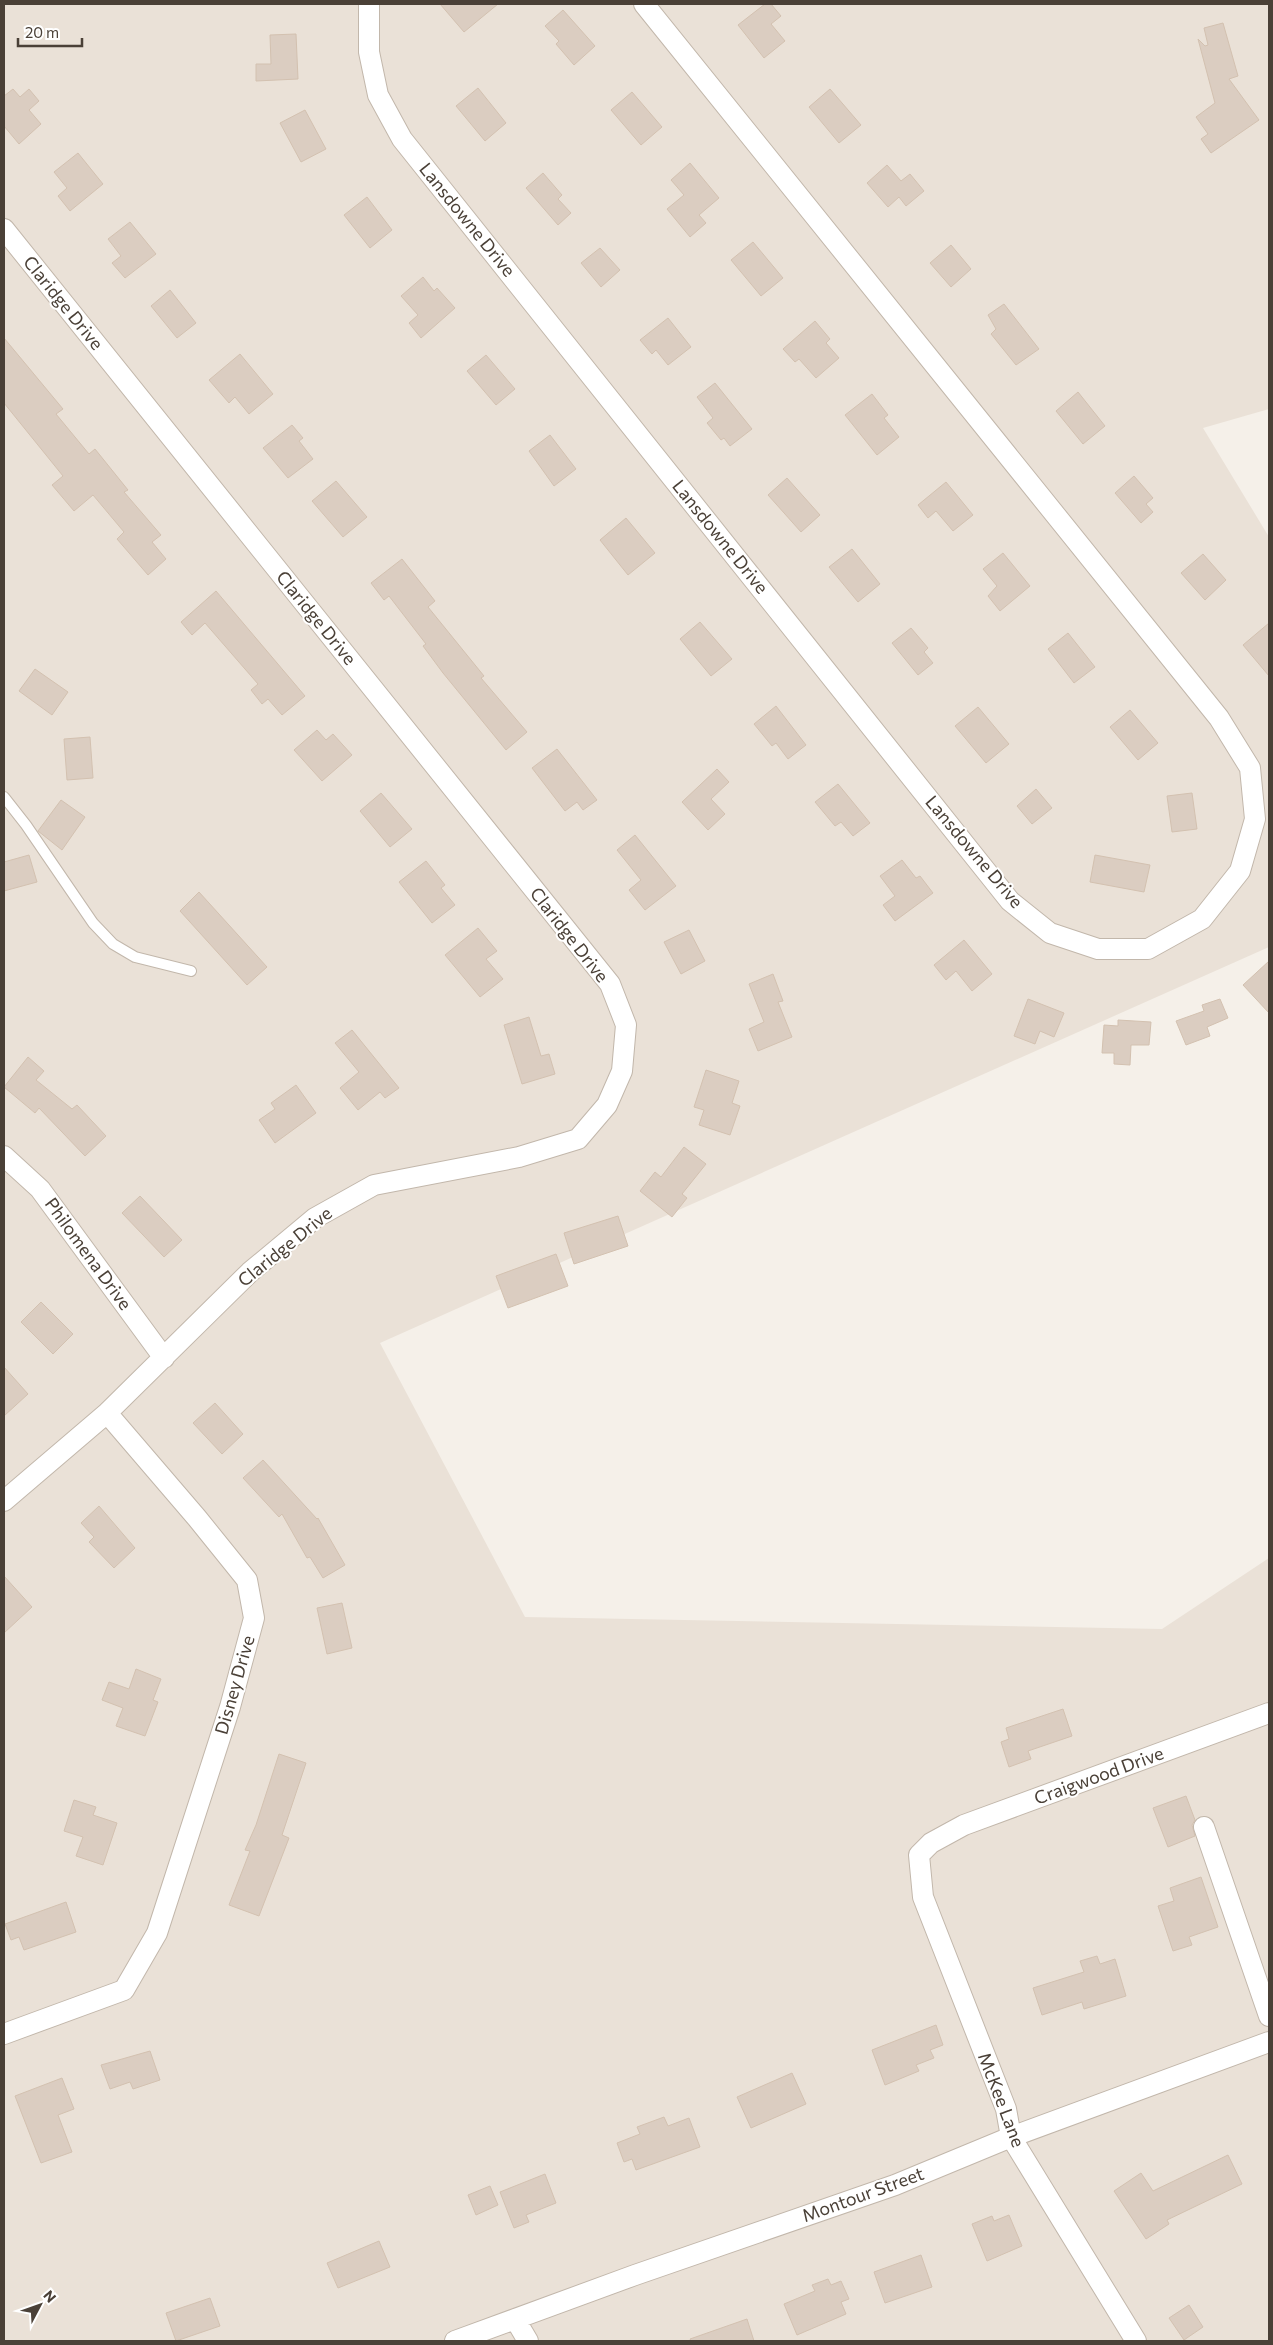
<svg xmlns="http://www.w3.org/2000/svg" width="1273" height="2345" viewBox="0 0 1273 2345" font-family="Commissioner,sans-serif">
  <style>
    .residential { fill: #eae1d7 }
    .building { fill: #dbcdc1; stroke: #d3c1b0 }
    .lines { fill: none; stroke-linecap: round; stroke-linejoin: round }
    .service-casing { stroke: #c2b7ab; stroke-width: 12 }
    .minor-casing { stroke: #c2b7ab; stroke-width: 22 }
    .service { stroke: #fff; stroke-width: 10 }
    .minor { stroke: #fff; stroke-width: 20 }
    .labels { text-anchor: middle; stroke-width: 4; stroke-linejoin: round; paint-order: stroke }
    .street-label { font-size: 18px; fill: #4a4037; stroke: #fff }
  </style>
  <rect width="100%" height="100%" fill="#f5f0e9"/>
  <path class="residential" d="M4 4H1269V409L1203 428 1269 537V947L380 1343 525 1617 1162 1629 1269 1558V2341H4Z"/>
  <path class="building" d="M440 4H498L464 32Z
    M765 4H771L781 16 771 24 785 41 764 58 738 25Z
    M563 10 595 46 574 65 556 44 559 41 545 26Z
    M1223 23 1238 76 1229 79 1259 120 1211 153 1201 139 1208 134 1196 117 1215 103 1198 39 1205 46 1208 45 1204 28Z
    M296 34 298 79 256 81V64H271L270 35Z
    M478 88 506 123 485 141 456 106Z
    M13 89 20 97 29 89 39 101 29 110 41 124 19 144 4 126V96Z
    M830 89 861 125 839 143 809 107Z
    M632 92 662 127 641 145 611 110Z
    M305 110 326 149 301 162 280 123Z
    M78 153 103 184 70 211 58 196 67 188 54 172Z
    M690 163 719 198 699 215 706 223 690 237 667 209 684 195 671 180Z
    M887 165 901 181 910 174 924 191 906 206 899 197 888 207 867 183Z
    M543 173 562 195 558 199 571 213 558 225 526 188Z
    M367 197 392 230 370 248 344 215Z
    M130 222 156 254 125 278 112 263 121 256 108 239Z
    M753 242 783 278 761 296 731 260Z
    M951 245 971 269 951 287 930 263Z
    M600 248 620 270 601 287 581 263Z
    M423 277 434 291 437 288 455 308 421 338 409 323 418 315 401 296Z
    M170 290 196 323 177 338 151 306Z
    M1004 304 1039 349 1016 365 991 334 996 329 988 315Z
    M668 318 691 347 668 365 656 350 652 354 640 340Z
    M815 321 830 339 826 343 839 358 816 378 799 359 795 362 783 349Z
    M4 338 63 409 56 414 89 454 95 449 128 490 124 492 161 535 152 542 166 559 148 575 117 539 124 532 93 495 74 511 52 485 63 476 4 403Z
    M240 354 273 394 249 414 235 397 229 403 209 380Z
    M486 355 515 389 496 405 467 371Z
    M715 383 752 429 730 446 724 438 721 440 707 423 713 418 697 397Z
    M1078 392 1105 426 1083 444 1056 411Z
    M872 394 888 415 884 418 899 437 877 455 845 415Z
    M292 425 303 438 299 441 313 459 288 478 263 448Z
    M550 435 576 469 554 486 529 451Z
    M1134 476 1153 498 1146 504 1153 512 1141 523 1115 493Z
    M787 478 820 515 801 532 768 495Z
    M336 481 367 517 343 537 312 501Z
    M946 482 973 515 953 531 936 511 928 518 918 505Z
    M626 518 655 553 628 575 600 540Z
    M852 549 880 584 858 602 829 567Z
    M1003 553 1030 586 1000 611 988 596 997 586 983 569Z
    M1203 554 1226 580 1205 600 1181 573Z
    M402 559 435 601 428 607 484 676 481 678 527 732 506 750 443 673 423 646 426 644 389 596 384 600 371 583Z
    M216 591 305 696 282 715 268 699 262 704 251 690 258 684 205 623 192 635 181 622Z
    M700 622 732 659 711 676 680 639Z
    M1269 623V676L1243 645Z
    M911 628 928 648 924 652 933 663 918 675 892 643Z
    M1068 633 1095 667 1074 683 1048 649Z
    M35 669 68 692 52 715 19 691Z
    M776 706 806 745 788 759 776 743 772 746 754 724Z
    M978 707 1009 744 986 763 955 726Z
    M1130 710 1158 743 1138 760 1110 727Z
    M317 730 326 740 333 734 352 755 322 781 294 750Z
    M90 737 93 778 67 780 64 739Z
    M557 749 597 800 583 810 577 802 565 811 532 768Z
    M717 769 729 782 711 799 725 814 708 830 682 802Z
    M838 784 870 823 853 836 841 822 835 826 815 802Z
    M1036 789 1052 808 1032 824 1017 806Z
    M381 793 412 829 390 847 360 811Z
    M1192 793 1197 829 1172 832 1167 796Z
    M61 800 85 817 62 850 38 831Z
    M635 835 676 886 645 910 629 890 641 880 617 850Z
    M29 855 37 882 4 891V862Z
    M1095 855 1150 865 1144 892 1090 882Z
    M902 860 916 878 920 876 933 893 895 921 883 905 895 896 880 876Z
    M426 861 445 885 441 888 455 905 432 923 399 882Z
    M199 892 267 967 247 985 180 911Z
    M478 928 497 951 486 959 503 979 480 997 445 955Z
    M689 930 705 961 681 974 664 942Z
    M964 940 992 974 972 991 956 971 946 980 934 965Z
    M1269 961V1013L1243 985Z
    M773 974 783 1001 778 1002 792 1037 758 1051 749 1029 764 1022 749 984Z
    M1028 999 1064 1013 1054 1037 1040 1031 1035 1044 1014 1036Z
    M1220 999 1228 1018 1207 1027 1210 1036 1186 1045 1176 1021 1204 1011 1202 1005Z
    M529 1017 541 1056 549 1054 555 1074 522 1084 504 1025Z
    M1118 1020 1151 1022 1149 1045H1131L1130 1065 1114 1064V1053H1102L1104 1025 1118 1026Z
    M352 1030 399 1088 385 1098 380 1092 358 1110 340 1088 359 1072 335 1043Z
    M28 1057 44 1071 36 1080 72 1109 77 1105 106 1136 85 1156 39 1108 35 1113 4 1087Z
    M706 1070 739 1081 732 1103 740 1106 730 1135 699 1125 704 1110 694 1107Z
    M296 1085 316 1113 275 1143 259 1120 275 1109 271 1103Z
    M684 1147 706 1164 682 1194 687 1198 672 1217 640 1191 655 1172 661 1177Z
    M140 1196 182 1240 164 1257 122 1213Z
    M618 1216 628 1246 574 1264 564 1233Z
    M556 1254 568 1286 508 1308 496 1276Z
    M41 1302 73 1334 53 1354 21 1322Z
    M4 1367 28 1394 4 1416Z
    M215 1403 243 1434 222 1454 193 1423Z
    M263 1460 317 1519 318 1518 345 1565 323 1578 310 1557 307 1558 282 1514 279 1517 243 1478Z
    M99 1506 135 1548 114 1568 89 1542 94 1537 81 1523Z
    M4 1576 32 1607 4 1633Z
    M342 1603 352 1648 327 1654 317 1608Z
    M136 1669 161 1679 153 1700 158 1702 145 1736 116 1726 123 1708 102 1700 109 1682 129 1689Z
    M1063 1709 1072 1736 1028 1751 1031 1759 1009 1767 1001 1742 1009 1739 1006 1728Z
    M279 1754 306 1763 282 1835 289 1838 259 1916 229 1905 250 1851 245 1850 256 1825Z
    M1186 1796 1195 1820 1192 1825 1195 1836 1168 1847 1153 1808Z
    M74 1800 96 1807 93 1815 117 1823 103 1865 76 1856 83 1837 64 1831Z
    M1201 1877 1218 1927 1189 1937 1192 1945 1173 1951 1158 1906 1174 1901 1170 1888Z
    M66 1902 76 1932 24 1950 19 1937 11 1940 5 1924Z
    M1097 1956 1100 1964 1115 1959 1126 1996 1084 2009 1082 2002 1042 2015 1033 1988 1084 1972 1080 1961Z
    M936 2025 943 2045 930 2050 934 2058 916 2065 919 2071 885 2085 872 2050Z
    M150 2051 160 2080 133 2089 130 2082 110 2089 101 2065Z
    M792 2073 806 2104 751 2128 737 2097Z
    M62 2078 74 2109 58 2115 72 2152 41 2163 15 2096Z
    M664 2117 668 2126 689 2118 700 2147 636 2170 632 2159 624 2162 617 2143 640 2134 637 2127Z
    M1228 2155 1242 2184 1167 2220 1169 2224 1146 2239 1114 2191 1141 2173 1153 2191Z
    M545 2174 556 2203 526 2215 529 2222 514 2228 500 2192Z
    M490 2186 498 2205 476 2215 468 2195Z
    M1009 2215 1022 2246 987 2261 972 2224 992 2216 994 2221Z
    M379 2241 390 2267 338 2288 327 2263Z
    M921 2255 932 2287 885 2303 874 2272Z
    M828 2279 831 2285 841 2281 849 2299 841 2302 846 2314 797 2335 784 2304 815 2291 812 2285Z
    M210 2298 220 2326 176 2341 166 2313Z
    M1189 2305 1203 2327 1184 2340 1169 2318Z
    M747 2319 754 2341H691L690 2339Z"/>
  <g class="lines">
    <defs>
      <path id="service" d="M4 797 26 825 93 923 113 944 135 957 191 971"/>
      <path id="minor" d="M369 4V52L378 95 402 139 1010 901 1050 933 1098 949H1148L1202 919 1240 871 1255 819 1250 768 1219 718 644 4
        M4 229 610 984 626 1025 622 1071 607 1105 578 1139 519 1157 374 1185 315 1218 250 1272 107 1413 4 1501
        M4 1156 40 1189 164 1358
        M1204 1827 1269 2016
        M4 2034 124 1990 157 1933 230 1707 254 1618 247 1580 197 1518 107 1413
        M515 2319 528 2341
        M455 2341 635 2275 895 2185 1011 2137 1269 2042
        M1136 2341 1011 2137 1006 2109 923 1897 919 1855 931 1843 964 1825 1269 1713"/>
    </defs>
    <use href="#service" class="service-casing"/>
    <use href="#minor" class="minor-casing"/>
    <use href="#service" class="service"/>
    <use href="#minor" class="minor"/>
  </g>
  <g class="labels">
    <g class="street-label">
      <text transform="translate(467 220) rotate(51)" y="6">Lansdowne Drive</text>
      <text transform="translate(63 303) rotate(51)" y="6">Claridge Drive</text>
      <text transform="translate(720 537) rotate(51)" y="6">Lansdowne Drive</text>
      <text transform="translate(316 618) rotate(51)" y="6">Claridge Drive</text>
      <text transform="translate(974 852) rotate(50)" y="6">Lansdowne Drive</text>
      <text transform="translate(569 935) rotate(52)" y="6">Claridge Drive</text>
      <text transform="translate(285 1247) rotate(-39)" y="6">Claridge Drive</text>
      <text transform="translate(88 1254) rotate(54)" y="6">Philomena Drive</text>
      <text transform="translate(235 1685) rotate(-74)" y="6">Disney Drive</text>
      <text transform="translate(1099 1776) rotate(-20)" y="6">Craigwood Drive</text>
      <text transform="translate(1001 2100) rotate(69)" y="6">McKee Lane</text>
      <text transform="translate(863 2195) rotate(-20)" y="6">Montour Street</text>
    </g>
  </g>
  <rect width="1273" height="2345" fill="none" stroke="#4a4037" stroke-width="10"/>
  <g transform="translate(40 2305) rotate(49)" stroke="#ffffff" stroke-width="4" paint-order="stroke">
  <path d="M0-4L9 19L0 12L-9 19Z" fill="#4a4037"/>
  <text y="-8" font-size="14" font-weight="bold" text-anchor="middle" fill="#4a4037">N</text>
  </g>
  <path d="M18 38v8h64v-8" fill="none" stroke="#4a4037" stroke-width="2.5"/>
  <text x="25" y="38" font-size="15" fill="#4a4037" stroke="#ffffff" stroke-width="4" paint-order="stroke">20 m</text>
</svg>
